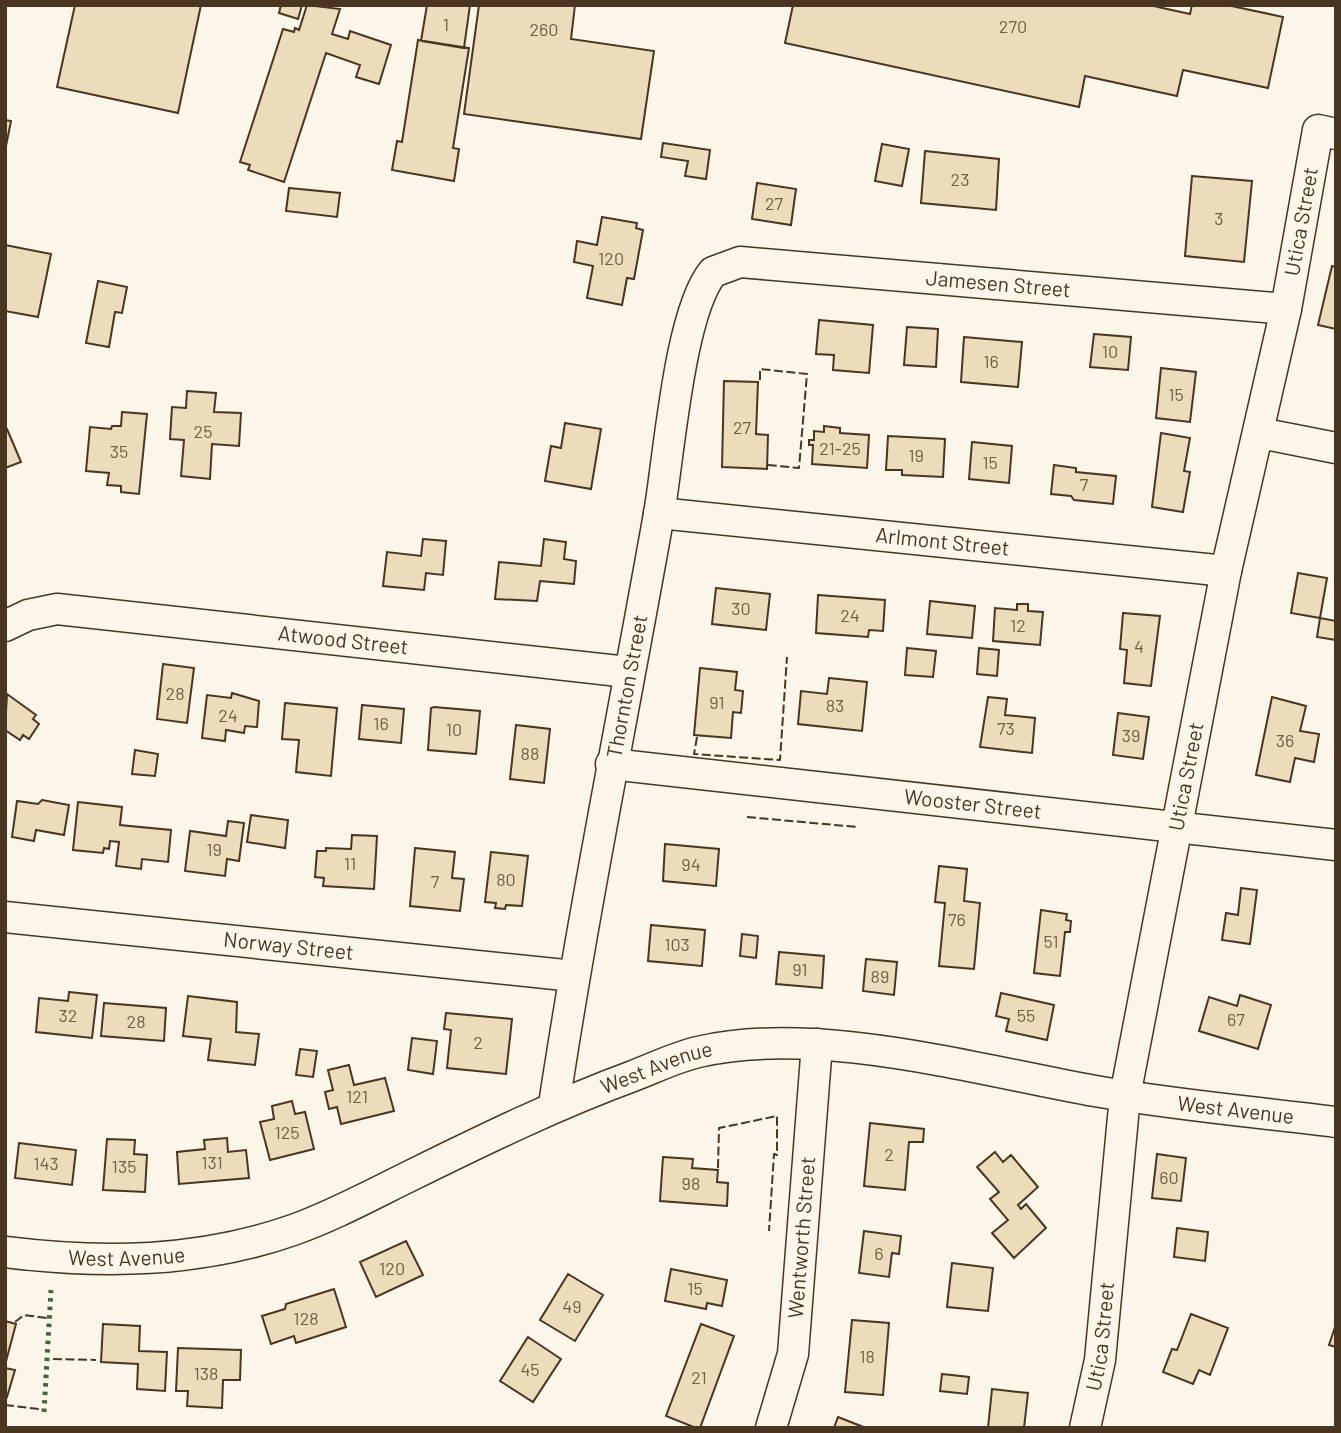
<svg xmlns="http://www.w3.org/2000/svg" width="1341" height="1433" viewBox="0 0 1341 1433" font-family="Barlow,sans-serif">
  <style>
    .building { fill: #ecdcbc; stroke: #4a3520; stroke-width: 2 }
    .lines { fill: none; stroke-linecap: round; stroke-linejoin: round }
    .minor-casing { stroke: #4a3520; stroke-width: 33 }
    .minor { stroke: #fbf6e9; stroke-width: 30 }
    .hedge { stroke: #436837; stroke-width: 5; stroke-dasharray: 3.5 5; stroke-linecap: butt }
    .fence { stroke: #4a3520; stroke-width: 2; stroke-dasharray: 9 3.5; stroke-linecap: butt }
    .labels { text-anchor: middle; stroke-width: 5; stroke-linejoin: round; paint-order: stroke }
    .number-label { font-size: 18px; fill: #725f47 }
    .street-label { font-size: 21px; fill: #4a3520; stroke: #fbf6e9 }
  </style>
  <rect width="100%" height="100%" fill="#fbf6e9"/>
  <path class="building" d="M75 5H201L178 113 57 87Z
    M281 5H302L298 19 279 13Z
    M307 5 340 9 332 34 348 39 350 31 391 45 379 84 356 77 360 65 326 53 284 182 248 170 250 165 240 162 283 29 294 32 295 28 299 30Z
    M427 5H470L464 48 421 41Z
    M479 5H575L571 39 654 51 641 139 464 114Z
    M793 5H1149L1190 14 1192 5H1227L1283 17 1268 88 1183 70 1177 96 1085 76 1079 107 785 43Z
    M418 40 469 48 453 148 459 149 454 181 392 170 397 141 402 142Z
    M5 120 11 121 5 151Z
    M663 143 710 150 706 179 685 176 688 161 661 157Z
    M882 144 909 149 902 186 875 181Z
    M925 151 999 159 996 210 921 203Z
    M1192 176 1252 181 1244 262 1185 256Z
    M757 183 796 189 791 225 752 219Z
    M289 188 340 193 337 217 286 211Z
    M602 217 637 223 636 228 643 230 634 279 627 278 622 305 587 298 593 266 574 262 577 241 597 245Z
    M5 245 51 254 38 317 5 311Z
    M1332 266 1336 267V329L1318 325Z
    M98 281 127 287 122 313 115 312 109 347 86 343Z
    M819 320 873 325 869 373 833 370 834 355 816 354Z
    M907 327 938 329 936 367 904 365Z
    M1094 334 1131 337 1128 370 1090 367Z
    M964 337 1022 342 1018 387 961 382Z
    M1161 368 1196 372 1190 422 1156 418Z
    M724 381 758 382 756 434 768 435 767 469 722 467Z
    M187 391 216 393 214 412 241 413 239 446 212 444 210 479 181 476 184 440 170 439 172 407 186 408Z
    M122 412 147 414 139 494 121 492V486L107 485 109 473 86 471 90 427 111 429 112 426H121Z
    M565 423 601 429 591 489 545 481 551 446 561 448Z
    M824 426 840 428V433L869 435 867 468 812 464 813 445H809V440H814V431L824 432Z
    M7 429 21 462 5 468V430Z
    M1161 433 1190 438 1184 471 1190 472 1183 512 1152 507Z
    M888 436 945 439 943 477 902 475V470H886Z
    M972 442 1012 446 1009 483 969 479Z
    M1054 465 1076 468V472L1116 476 1113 504 1074 500 1071 496 1051 494Z
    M423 539 446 541 443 575 426 573 424 590 383 586 387 552 421 556Z
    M544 539 566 542 564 559 576 561 574 584 540 581 537 601 495 599 499 562 541 566Z
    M1298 573 1327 578 1320 618 1291 613Z
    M716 588 770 594 766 630 712 624Z
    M818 595 885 600 883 631 869 630 868 637 816 633Z
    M930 601 975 606 972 638 927 634Z
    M1017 604H1028V611L1043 612 1040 645 993 641 995 608 1017 610Z
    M1123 613 1160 616 1151 686 1124 683 1127 650 1120 649Z
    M1320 618 1336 621V640L1317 637Z
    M907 648 936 651 933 677 905 675Z
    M979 648 999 650 997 676 977 674Z
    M163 664 194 668 187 723 157 719Z
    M700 668 737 672 735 690 743 691 741 713 733 712 731 738 694 735Z
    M829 678 867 682 862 731 798 724 801 691 827 694Z
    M232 693 259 701 257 727 245 726 244 733 226 730 225 741 202 738 207 695 231 698Z
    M7 694 36 715 33 719 39 724 29 739 23 735 20 740 5 730Z
    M988 697 1007 699 1005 715 1035 718 1032 753 980 747Z
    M1272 697 1306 706 1300 731 1319 734 1314 762 1295 758 1290 782 1256 775Z
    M285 703 337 708 331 776 296 772 299 740 282 739Z
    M362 705 404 709 401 743 359 739Z
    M434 707 480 711 476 754 428 750 431 708Z
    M1118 713 1149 717 1143 759 1113 755Z
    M516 725 550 729 544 783 510 779Z
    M135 750 158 754 155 776 132 774Z
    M42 800 69 805 64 835 36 830 34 841 12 837 17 801 38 804Z
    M78 802 122 807 120 825 171 830 168 862 142 859 141 869 116 866 119 842 110 841 109 849 104 848 103 853 73 850Z
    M251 815 288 820 285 848 247 842Z
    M228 821 244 823 239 861 227 859 225 876 185 871 190 831 226 836Z
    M352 835 377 836 374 889 323 886 324 878 315 877 317 851H326V848L351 849Z
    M665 844 719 849 716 886 663 881Z
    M415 848 455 852 452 878 464 879 460 911 410 906Z
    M491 852 528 856 522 906 506 905 505 909 495 908 496 903 485 902Z
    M939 866 967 869 964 901 980 903 974 969 939 966 945 903 935 902Z
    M1241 888 1257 890 1250 944 1222 940 1226 913 1238 915Z
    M1041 910 1067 914 1066 920 1071 921 1070 932H1065L1060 976 1034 973Z
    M651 925 705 930 702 966 648 961Z
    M742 934 758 936 756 958 740 956Z
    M779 952 824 956 822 988 776 984Z
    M866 959 897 962 894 995 863 991Z
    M69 992 97 995 92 1038 36 1032 39 998 68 1001Z
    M1001 993 1054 1005 1047 1040 1006 1031 1009 1019 996 1016Z
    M1240 995 1271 1005 1258 1049 1199 1031 1209 997 1237 1006Z
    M188 996 237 1002 236 1032 259 1034 255 1065 208 1060 211 1039 183 1036Z
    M104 1003 166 1008 164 1041 101 1036Z
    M446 1013 512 1019 506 1074 447 1068 451 1030 444 1029Z
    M412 1038 437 1041 433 1074 408 1070Z
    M300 1049 317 1051 313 1077 296 1075Z
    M349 1065 354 1085 385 1078 394 1111 341 1124 337 1107 329 1109 325 1092 333 1090 328 1070Z
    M292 1101 295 1114 305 1112 314 1149 270 1160 260 1122 274 1119 272 1106Z
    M870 1123 924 1129 923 1142H909L905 1190 864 1186Z
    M227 1138 228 1152 246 1150 249 1178 179 1184 177 1152 205 1149 204 1140Z
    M107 1139 135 1140 134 1154 147 1155 145 1192 103 1190Z
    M19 1143 76 1150 72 1185 15 1178Z
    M995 1152 1003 1162 1011 1155 1038 1187 1018 1205 1021 1209 1026 1204 1046 1228 1014 1258 992 1233 1008 1220 990 1199 999 1192 977 1167Z
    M1157 1154 1186 1158 1181 1201 1152 1198Z
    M663 1157 693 1159 692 1168 718 1170 717 1182 728 1183 727 1206 660 1201Z
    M1177 1228 1208 1232 1205 1261 1174 1257Z
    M864 1231 901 1236 899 1254 892 1253 889 1277 859 1273Z
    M406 1241 423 1275 376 1297 360 1262Z
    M952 1263 993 1268 988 1311 947 1307Z
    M671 1269 727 1280 722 1306 707 1303 706 1309 665 1301Z
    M568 1274 603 1295 575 1341 540 1320Z
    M334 1289 346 1327 296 1343 294 1336 271 1344 262 1316 285 1309 286 1304Z
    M1191 1314 1228 1328 1210 1375 1199 1370 1193 1384 1163 1372 1172 1349 1177 1350Z
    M852 1320 889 1323 883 1395 845 1392Z
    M5 1321 16 1324 5 1365Z
    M103 1324 140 1326 139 1351 167 1352 165 1391 137 1389 138 1364 101 1362Z
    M701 1324 734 1336 700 1428H696L666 1416Z
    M1336 1324V1347L1329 1345Z
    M528 1337 561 1359 533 1402 500 1381Z
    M178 1348 241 1350 240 1380H223L222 1408 187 1406 188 1391H176Z
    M5 1368 15 1370 7 1397 5 1396Z
    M942 1374 969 1377 967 1394 940 1391Z
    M992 1389 1028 1393 1024 1428H988Z
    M838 1417 866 1428H834Z"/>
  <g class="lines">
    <defs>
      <g id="minor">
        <path d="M1260 433 1336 448"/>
        <path id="s1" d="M659 513 1226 571"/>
        <path id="s2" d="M5 626 28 615 57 609 628 672"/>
        <path id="s3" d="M611 764 1336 845"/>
        <path id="s4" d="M5 917 574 976"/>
        <path id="s5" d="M554 1105C584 907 624 711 659 514 669 457 679 313 713 272L740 262 1286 309"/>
        <path id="s6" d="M5 1252C102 1264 199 1263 293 1230 333 1216 373 1194 412 1175 485 1139 557 1104 633 1076 654 1068 676 1057 698 1052 816 1024 977 1070 1095 1091 1175 1105 1256 1112 1336 1122"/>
        <path id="s7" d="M771 1428 793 1354 817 1044"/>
        <path id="s8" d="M1085 1428 1100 1360 1125 1096 1226 571 1286 309 1318 130 1336 134"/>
      </g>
    </defs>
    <use href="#minor" class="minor-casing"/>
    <use href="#minor" class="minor"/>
    <path class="hedge" d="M44 1412 51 1290"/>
    <path class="fence" d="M760 380V369L807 374 799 468 768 465
      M697 737 694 754 780 760 787 657
      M747 817 857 827
      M718 1168 719 1128 777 1116V1155L774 1154 769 1231
      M15 1322 24 1315 47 1318
      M53 1359 96 1360
      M5 1405 39 1409"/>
  </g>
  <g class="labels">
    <g class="number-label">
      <text x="446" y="31">1</text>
      <text x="1013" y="33">270</text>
      <text x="544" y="36">260</text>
      <text x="960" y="186">23</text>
      <text x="774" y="210">27</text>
      <text x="1219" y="225">3</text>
      <text x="611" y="265">120</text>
      <text x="1110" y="358">10</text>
      <text x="991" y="368">16</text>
      <text x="1176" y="401">15</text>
      <text x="742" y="434">27</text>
      <text x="203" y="438">25</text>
      <text x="840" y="455">21-25</text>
      <text x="119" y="458">35</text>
      <text x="916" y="462">19</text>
      <text x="990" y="469">15</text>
      <text x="1084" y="491">7</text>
      <text x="741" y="615">30</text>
      <text x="850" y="622">24</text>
      <text x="1018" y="632">12</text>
      <text x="1139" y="653">4</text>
      <text x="175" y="700">28</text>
      <text x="717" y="709">91</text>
      <text x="835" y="712">83</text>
      <text x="228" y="722">24</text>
      <text x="381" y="730">16</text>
      <text x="1006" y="735">73</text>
      <text x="454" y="736">10</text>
      <text x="1131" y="742">39</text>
      <text x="1285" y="747">36</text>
      <text x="530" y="760">88</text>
      <text x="214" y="856">19</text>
      <text x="350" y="870">11</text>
      <text x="691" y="871">94</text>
      <text x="506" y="886">80</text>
      <text x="435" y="888">7</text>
      <text x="957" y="926">76</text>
      <text x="1051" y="948">51</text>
      <text x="677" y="951">103</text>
      <text x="800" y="976">91</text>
      <text x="880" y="983">89</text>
      <text x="68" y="1022">32</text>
      <text x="1026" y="1022">55</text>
      <text x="1236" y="1026">67</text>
      <text x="136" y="1028">28</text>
      <text x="478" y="1049">2</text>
      <text x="357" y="1103">121</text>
      <text x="287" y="1139">125</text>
      <text x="889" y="1161">2</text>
      <text x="212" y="1169">131</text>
      <text x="46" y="1170">143</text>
      <text x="124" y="1173">135</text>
      <text x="1169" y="1184">60</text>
      <text x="691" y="1190">98</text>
      <text x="879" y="1260">6</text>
      <text x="392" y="1275">120</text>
      <text x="695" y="1295">15</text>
      <text x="572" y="1313">49</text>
      <text x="306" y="1325">128</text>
      <text x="867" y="1363">18</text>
      <text x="530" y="1376">45</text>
      <text x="206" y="1380">138</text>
      <text x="699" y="1384">21</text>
    </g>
    <g class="street-label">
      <text dy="7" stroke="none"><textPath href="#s8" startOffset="1227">Utica Street</textPath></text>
      <text dy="7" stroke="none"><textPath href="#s5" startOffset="1138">Jamesen Street</textPath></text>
      <text dy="7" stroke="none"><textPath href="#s1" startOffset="285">Arlmont Street</textPath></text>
      <text dy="7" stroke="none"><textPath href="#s2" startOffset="343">Atwood Street</textPath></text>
      <text dy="7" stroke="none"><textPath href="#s5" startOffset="425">Thornton Street</textPath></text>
      <text dy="7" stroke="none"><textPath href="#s8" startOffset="660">Utica Street</textPath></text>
      <text dy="7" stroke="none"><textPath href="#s3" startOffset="364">Wooster Street</textPath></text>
      <text dy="7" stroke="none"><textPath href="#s4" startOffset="285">Norway Street</textPath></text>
      <text dy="7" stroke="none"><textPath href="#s6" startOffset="690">West Avenue</textPath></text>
      <text dy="7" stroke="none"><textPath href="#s6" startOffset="1278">West Avenue</textPath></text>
      <text dy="7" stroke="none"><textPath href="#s7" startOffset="194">Wentworth Street</textPath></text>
      <text dy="7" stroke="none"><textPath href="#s6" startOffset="122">West Avenue</textPath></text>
      <text dy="7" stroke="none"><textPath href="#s8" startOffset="93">Utica Street</textPath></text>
    </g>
  </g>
  <rect width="1341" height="1433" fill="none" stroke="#4a3520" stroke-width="14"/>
</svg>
